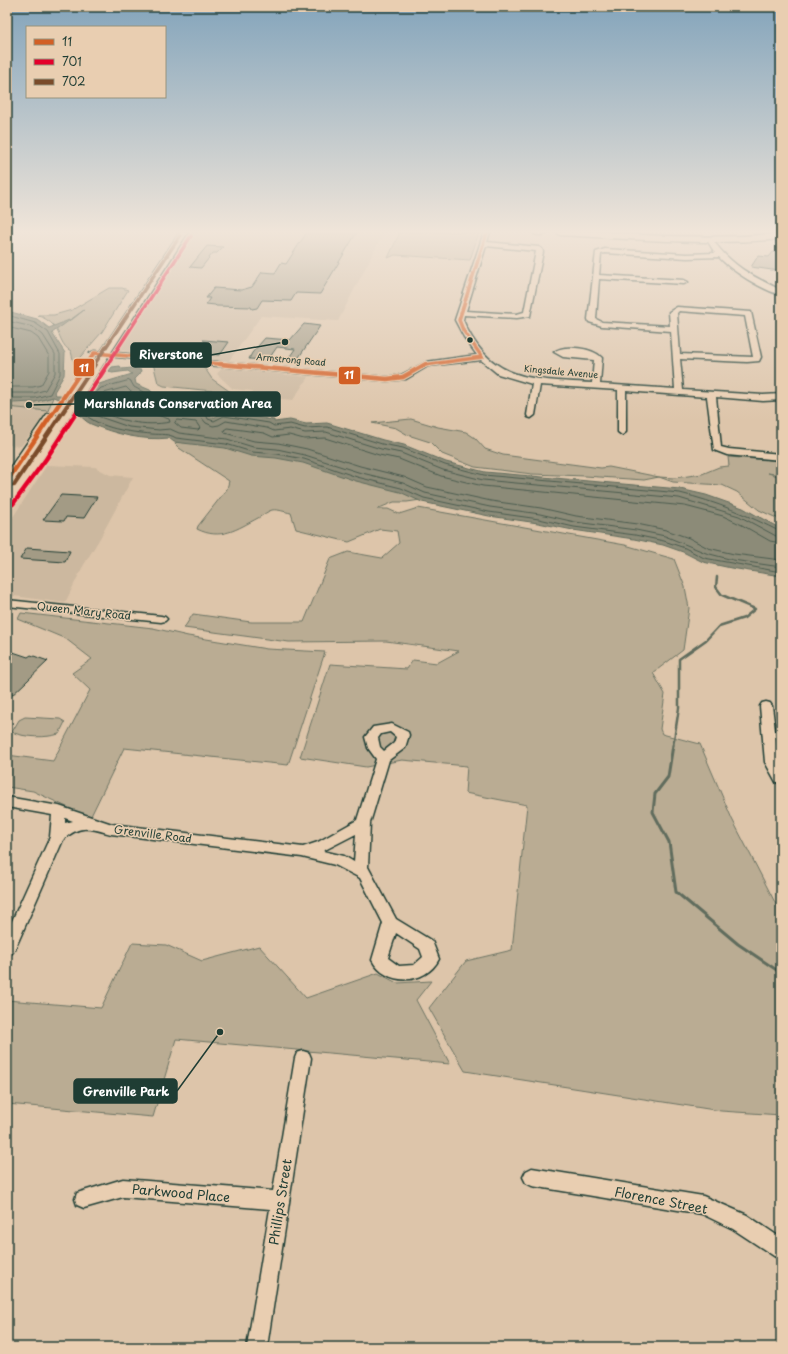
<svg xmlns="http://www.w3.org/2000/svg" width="788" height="1354" viewBox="0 0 788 1354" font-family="'Playpen Sans',sans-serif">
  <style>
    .built { fill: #ccb89f }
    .green { fill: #baac93; stroke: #6c7464 }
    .water { fill: #8c8b78; stroke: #606c5d }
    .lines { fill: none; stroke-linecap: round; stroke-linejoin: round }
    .shore { stroke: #4b5c4f; stroke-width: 1 }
    .stream-far1 { stroke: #606c5d; stroke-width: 2.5 }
    .stream { stroke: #606c5d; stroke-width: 3 }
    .building { fill: #a39b85; stroke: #1f3d34 }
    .minor-casing { stroke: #1f3d34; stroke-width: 3 }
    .major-casing { stroke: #1f3d34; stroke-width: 3 }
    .minor { fill: #e9ceb1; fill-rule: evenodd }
    .major { fill: #e9ceb1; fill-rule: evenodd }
    .bus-1-far1-casing { stroke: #e9ceb1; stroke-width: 5.5 }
    .bus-1-casing { stroke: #e9ceb1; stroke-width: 7 }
    .bus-2-far1-casing { stroke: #e9ceb1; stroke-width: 5.5 }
    .bus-2-casing { stroke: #e9ceb1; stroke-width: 7 }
    .bus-3-far1-casing { stroke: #e9ceb1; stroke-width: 5.5 }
    .bus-3-casing { stroke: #e9ceb1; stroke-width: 7 }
    .bus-1-far1 { stroke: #d25f25; stroke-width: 3.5 }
    .bus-1 { stroke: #d25f25; stroke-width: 4.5 }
    .bus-2-far1 { stroke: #e4002b; stroke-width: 3.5 }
    .bus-2 { stroke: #e4002b; stroke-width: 4.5 }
    .bus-3-far1 { stroke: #7a4b2a; stroke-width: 3.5 }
    .bus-3 { stroke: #7a4b2a; stroke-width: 4.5 }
    .bus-dot { fill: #1f3d34; stroke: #e9ceb1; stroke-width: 1.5 }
    .labels { text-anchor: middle; stroke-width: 3; stroke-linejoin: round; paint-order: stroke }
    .far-street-label { font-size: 9px; fill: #1f3d34; stroke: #e9ceb1 }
    .street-label { font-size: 11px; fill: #1f3d34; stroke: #e9ceb1 }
    .near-street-label { font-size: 13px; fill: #1f3d34; stroke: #e9ceb1 }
    .leader { fill: none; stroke: #1f3d34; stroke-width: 1.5 }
    .callout-dot { fill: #1f3d34; stroke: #e9ceb1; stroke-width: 1.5 }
    .callout { fill: #1f3d34; stroke: #1f3d34; stroke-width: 1.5 }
    .callout-label { font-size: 12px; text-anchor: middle; font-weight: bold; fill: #fff }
    .line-badge { stroke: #e9ceb1; stroke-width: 1.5 }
    .badge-label { font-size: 11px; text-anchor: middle; font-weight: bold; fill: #fff }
  </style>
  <rect width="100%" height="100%" fill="#ddc5aa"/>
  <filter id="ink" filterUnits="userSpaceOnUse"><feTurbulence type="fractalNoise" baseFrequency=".025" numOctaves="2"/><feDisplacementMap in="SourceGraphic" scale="8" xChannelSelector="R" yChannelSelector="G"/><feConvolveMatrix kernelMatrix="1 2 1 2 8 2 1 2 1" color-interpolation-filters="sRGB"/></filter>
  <g filter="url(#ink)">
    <path class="built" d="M192 232H384L338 321 261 316 228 362 117 350Z
      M222 368 308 377 293 400 250 396 253 391 233 389 217 374Z
      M7 407 48 411 21 446 7 445Z
      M47 465 95 467 110 475 133 477 100 538 82 568 65 603 7 595V526Z"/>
    <path class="green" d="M400 232H479L470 260 395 255 388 258Z
      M109 288H122L128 290 102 332 74 364 71 351C61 346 61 335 54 326 50 321 44 318 38 315H54L72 310Z
      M153 363 200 366 206 370 212 379 232 393 164 386 158 383Z
      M7 394 35 402 53 397 48 411 7 407Z
      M411 419 438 427 466 432 475 438 485 449 503 455 601 468 609 467 659 477 674 478 702 474 719 467 729 466 728 457 781 461V475L768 473 781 477V520L759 510 737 492 722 485 673 482 659 477 644 480 585 476 532 474 475 467 442 454 430 442 408 435 396 428 372 423Z
      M179 436 227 440 435 498 407 502H394L377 509H388L399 514 418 508 625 545 674 559 685 587 689 608 683 650 653 673 665 694 660 729 662 734 700 744 732 819 781 914V1115L721 1111 465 1071 429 1008 466 961 512 950 527 805 465 793 467 766 402 760 366 767 300 757 330 664 407 669 413 660 437 663 459 651 386 641 289 642 184 628 193 614 251 622H304L330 559 348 552 382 558 399 543 397 531 380 529 349 542 296 529 291 513C285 512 278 509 272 510 268 511 263 515 258 518 237 529 221 541 197 529L198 526 227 489 229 481 179 448 175 444Z
      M21 613 153 628 188 636 267 649 325 652 288 765 124 748 90 818 33 791 7 787V755L53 761 90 690 72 673 92 659 66 639 18 619Z
      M25 717 60 719 65 722 59 734C46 738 25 738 12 732L19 720Z
      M132 943 166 945 202 961 259 946 306 998 378 973 397 983 431 981 416 1000 450 1064 176 1039 153 1117 7 1104V1000L101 1008Z"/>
    <path class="water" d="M84 310 52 333 65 353 64 375 54 392 56 395H87L99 384 132 374 128 371 112 373 109 371 112 367 120 366 122 369 132 368 141 370 140 374 135 379 136 384 150 390 161 401 177 405 213 408 210 416 215 417 223 412 274 420V422L290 420 306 424 327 423 383 440 404 445 446 462 485 472 680 489 706 495 743 508 781 529V576L731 568 703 562 683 552 663 545 634 539 573 530 538 523 489 516 422 502 400 492 356 481 303 463 276 458 251 456 225 448 174 442 169 438C143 441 115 434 91 424 86 422 82 417 78 414L80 407 53 397 35 402 12 403 7 402V311L37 319 49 328 74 318Z"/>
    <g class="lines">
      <path class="shore" d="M7 315 35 323 48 332 60 354V374L50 394 35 398H7
        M7 321 33 327 43 335 55 354V373L45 390 34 393H7
        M7 327 31 333 38 338 49 356V371L41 385 33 387H7
        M124 394 142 403 154 414 169 419 170 422C145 427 118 421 96 409V407L106 398Z
        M82 399H89L101 388 130 380 134 387 147 394 160 405 177 409 205 412 208 419 214 421 224 416 269 423 274 426 290 424 305 428 327 427 382 444 403 448 445 465 484 475 680 493C717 502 747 515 781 532
        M80 402 83 406V413C101 429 129 432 152 434 161 435 168 433 176 438L226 444 252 452 277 454 304 459 357 477 401 488 424 498 489 512 539 519 574 527 635 535 664 541 685 548 704 558 781 572
        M177 420 196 422 200 428 198 430 181 428 175 423Z
        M781 537 776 536 739 516 679 498 483 480 443 470 401 453 381 449 326 432 305 433 290 429 274 431 267 428 226 421 219 425 213 426 206 423 200 416 176 414 159 409 145 398 131 392 126 387 104 393 89 405V410L94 415 129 427 159 430 170 429 179 433 227 439 253 447 277 449 305 455 358 472 403 483 425 493 490 507 540 514 575 522 636 530 665 536 706 553 733 560 781 567
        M781 543 770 541 742 525 723 516 685 506 483 486 441 476 399 459 379 455 325 438 304 439 289 435 273 437 264 433 227 428 224 430 225 433 254 441 278 443 307 449 360 466 404 477 427 487 491 501 541 508 576 516 637 524 666 530 689 538 708 548 734 554 781 560"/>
      <path class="stream-far1" d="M673 746 679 708V659L706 640 719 626 744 618 755 609 722 595 716 587 717 577"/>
      <path class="stream" d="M673 745 668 777 655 794 653 812 669 842 676 892 738 944 781 973"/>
    </g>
    <path class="building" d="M307 232H357L320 294 296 293 291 301 262 300 257 308 252 309 251 307 216 306 215 305 206 304 210 298H206L214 288 241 290 252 287 262 272 275 273 281 263 286 264Z
      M207 246 223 247 217 253H213L201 268 190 267Z
      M773 252 781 253V269L772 270 751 267 758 256 769 257Z
      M304 324 320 326 297 360 288 359 295 349 277 347 268 360 249 359 252 353 265 338 290 340Z
      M203 340 229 342 220 355H218L202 354 209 345Z
      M61 495 97 497 84 518 66 517 64 521 43 520Z
      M27 548 70 551 65 562 20 559Z
      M7 650 28 657 31 655 48 661 7 700Z"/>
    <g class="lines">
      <defs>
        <path id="minor" d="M484 232H490L487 242 539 247 542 249 543 252 530 316 517 318 464 315 463 320C490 383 533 379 592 383L594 360 563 357 554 352C564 344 594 348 602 358L600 384 675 389 671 331 602 326 589 322 588 319 596 252 605 249 687 254 715 253 707 240 710 238 712 239C731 266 752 276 781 290V295C763 290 731 271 719 257L687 258 605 253 601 254 599 275 684 280 688 282 684 284 599 279 596 319 602 322 670 326 669 312 677 307 751 312 761 357 759 361 747 362 680 359 683 390 763 395 781 394V400L763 401 716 397 721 447 729 449 781 454V460L727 455 714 450 707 397 626 391V432L622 435 618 432V390L540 385 535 415 531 418 528 417 527 415 532 384 498 374 481 360 428 366 406 379 387 381 94 355 90 353 94 351 387 377 401 375 426 362 477 355 464 337 455 320ZM486 246 536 251 524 312 517 314 466 311ZM679 311 745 316 753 357 680 354 677 313Z
          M7 600 161 616 165 617 167 619 165 621 161 622 7 606Z
          M766 702 770 703 772 706 779 762 781 767V784L776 782 765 762 760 706 762 703Z
          M392 724 408 732 409 735 405 748 389 760 370 823 368 867 396 919 432 941 439 959C426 985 386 987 372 960L383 923 360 878 335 865 302 857 111 834C90 828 80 824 63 840L15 949 12 953 7 955V932L50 837 52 815 7 807V797L59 806 112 824 303 847 318 842 357 820 376 759 368 748 365 737 373 727ZM390 732 396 737 394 743 384 751 380 747 378 738 381 734ZM65 818 73 821 65 823ZM356 834 354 862 344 856 323 851ZM396 933 420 949 423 957 414 965 399 966 388 958Z
          M303 1051 309 1053 311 1058 267 1347H247L270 1209 123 1197 84 1208 77 1205 75 1199 77 1193 123 1179 273 1191 295 1058 297 1053Z
          M532 1168 703 1196 747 1215 781 1238V1259L774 1256 733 1229 702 1214 532 1186 526 1183 523 1177 526 1171Z"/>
        <path id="major" d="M180 232H188L45 455 12 502 7 503V490L34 453Z
          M532 232H547C544 236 535 236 532 232Z
          M556 232C582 228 617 233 644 235 690 237 735 238 781 233V239C707 246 634 239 560 235Z
          M51 413 55 414 57 416 13 481H7V472L47 414Z"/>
      </defs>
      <use href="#minor" class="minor-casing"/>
      <use href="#major" class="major-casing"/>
      <use href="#minor" class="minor"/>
      <use href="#major" class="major"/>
      <defs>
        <path id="bus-1-far1" d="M482 357 463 330 459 320 487 232
          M86 365 94 353 232 365
          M424 365 482 357"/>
        <path id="bus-1" d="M220 364 387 379 403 377 426 364
          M7 481 86 364"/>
        <path id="bus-2-far1" d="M107 365 191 236"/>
        <path id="bus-2" d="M13 504 46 459 108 364"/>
        <path id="bus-3-far1" d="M94 365 180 236"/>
        <path id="bus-3" d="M14 485 95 364"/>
      </defs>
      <use href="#bus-1-far1" class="bus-1-far1-casing"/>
      <use href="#bus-1" class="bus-1-casing"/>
      <use href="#bus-2-far1" class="bus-2-far1-casing"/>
      <use href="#bus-2" class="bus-2-casing"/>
      <use href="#bus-3-far1" class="bus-3-far1-casing"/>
      <use href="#bus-3" class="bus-3-casing"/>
      <use href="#bus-1-far1" class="bus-1-far1"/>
      <use href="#bus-1" class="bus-1"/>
      <use href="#bus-2-far1" class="bus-2-far1"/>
      <use href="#bus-2" class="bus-2"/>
      <use href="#bus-3-far1" class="bus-3-far1"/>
      <use href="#bus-3" class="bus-3"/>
    </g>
  </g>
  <linearGradient id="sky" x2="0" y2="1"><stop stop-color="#83a4bb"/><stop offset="0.55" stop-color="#f0e5d9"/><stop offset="1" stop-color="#f0e5d9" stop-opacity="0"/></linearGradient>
  <rect width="788" height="421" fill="url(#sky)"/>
  <circle class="bus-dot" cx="470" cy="340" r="3.5"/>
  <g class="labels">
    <g class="far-street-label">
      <text transform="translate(291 360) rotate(5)" y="3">Armstrong Road</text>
      <text transform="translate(561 372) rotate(5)" y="3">Kingsdale Avenue</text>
    </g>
    <g class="street-label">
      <text transform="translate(84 611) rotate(6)" y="4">Queen Mary Road</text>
      <text transform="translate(153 834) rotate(7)" y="4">Grenville Road</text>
    </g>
    <g class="near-street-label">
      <text transform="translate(181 1193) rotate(5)" y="5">Parkwood Place</text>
      <text transform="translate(661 1200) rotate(11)" y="5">Florence Street</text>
      <text transform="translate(280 1202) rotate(-81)" y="5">Phillips Street</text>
    </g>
  </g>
  <path class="leader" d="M285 342L211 355M29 405L75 404M220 1032L177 1091"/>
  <g class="callout-dot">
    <circle cx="285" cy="342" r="4"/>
    <circle cx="29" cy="405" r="4"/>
    <circle cx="220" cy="1032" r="4"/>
  </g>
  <g class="callout">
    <rect x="131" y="343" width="80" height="24" rx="4"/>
    <rect x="75" y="392" width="205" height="24" rx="4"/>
    <rect x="74" y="1079" width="103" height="24" rx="4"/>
  </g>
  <g class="callout-label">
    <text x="171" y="359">Riverstone</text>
    <text x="178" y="408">Marshlands Conservation Area</text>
    <text x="126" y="1096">Grenville Park</text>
  </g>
  <g class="line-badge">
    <rect x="73" y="358" width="22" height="19" rx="4" fill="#d25f25"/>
    <rect x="338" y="366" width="23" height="19" rx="4" fill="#d25f25"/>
  </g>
  <g class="badge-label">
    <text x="84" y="372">11</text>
    <text x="349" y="379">11</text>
  </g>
  <rect width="788" height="1354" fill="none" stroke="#e9ceb1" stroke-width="24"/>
  <rect x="12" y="12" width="764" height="1330" fill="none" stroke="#1f3d34" stroke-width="1.5" filter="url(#ink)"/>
  <rect x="26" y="26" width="140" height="72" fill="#e9ceb1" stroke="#98947f"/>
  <rect x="34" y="39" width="20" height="6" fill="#d25f25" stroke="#98947f"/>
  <text x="62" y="46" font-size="12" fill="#1f3d34">11</text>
  <rect x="34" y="59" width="20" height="6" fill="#e4002b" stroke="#98947f"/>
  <text x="62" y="66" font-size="12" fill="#1f3d34">701</text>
  <rect x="34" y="79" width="20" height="6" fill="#7a4b2a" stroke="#98947f"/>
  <text x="62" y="86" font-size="12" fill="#1f3d34">702</text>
</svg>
